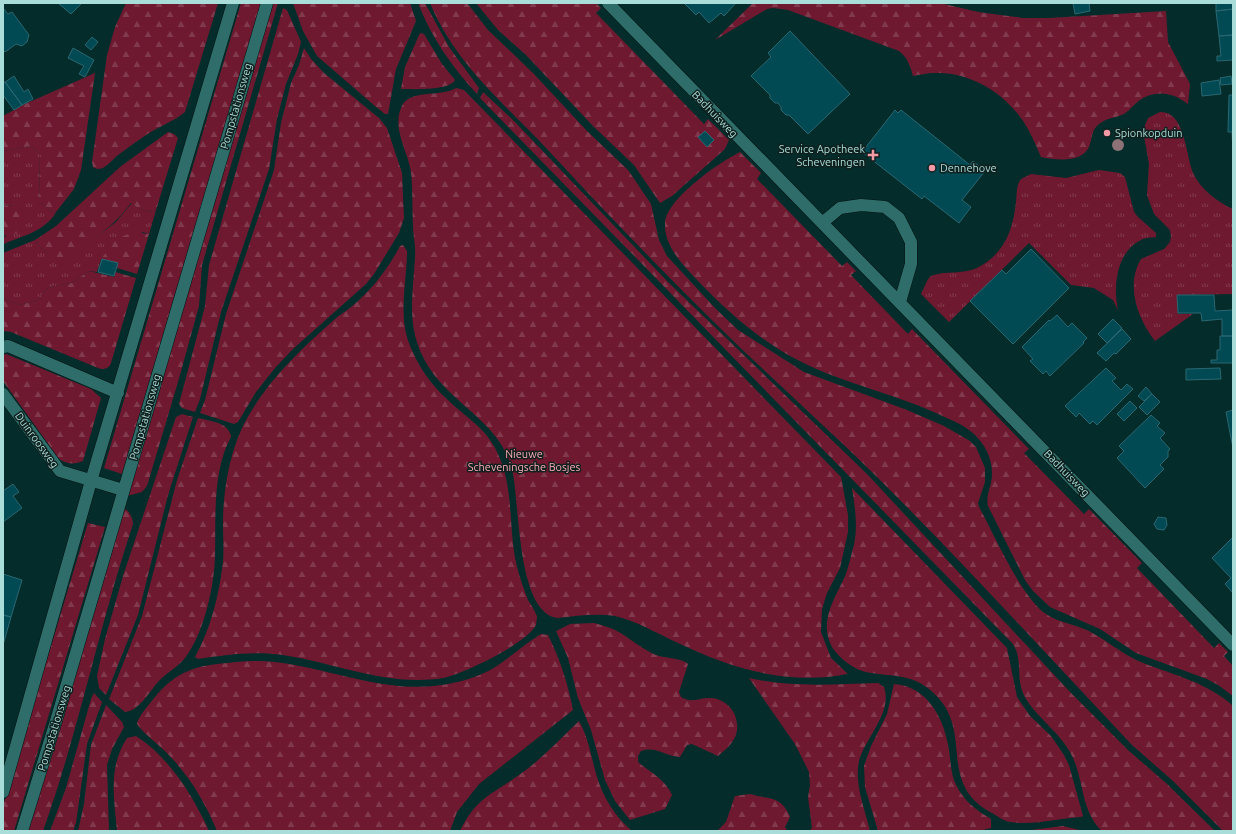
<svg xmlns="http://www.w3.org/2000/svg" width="1236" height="834" viewBox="0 0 1236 834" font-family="Ubuntu,sans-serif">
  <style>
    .grass { fill: url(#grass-tufts) }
    .forest { fill: url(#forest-firs) }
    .building { fill: #014a54; stroke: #2a6771 }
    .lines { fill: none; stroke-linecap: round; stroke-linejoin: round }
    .minor-casing { stroke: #041211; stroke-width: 13 }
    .minor { stroke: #2e6d69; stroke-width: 12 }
    .tree { fill: #8c7277 }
    .poi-dot { fill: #f39aa7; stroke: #10201e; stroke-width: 1.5 }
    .labels { text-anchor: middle; stroke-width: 3; stroke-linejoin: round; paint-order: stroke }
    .street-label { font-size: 11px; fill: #a9ddd9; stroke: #10201e }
    .poi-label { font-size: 11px; fill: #a9ddd9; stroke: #10201e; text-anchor: start }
    .park-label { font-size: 11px; fill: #fbabb6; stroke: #10201e }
  </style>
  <defs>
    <pattern id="grass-tufts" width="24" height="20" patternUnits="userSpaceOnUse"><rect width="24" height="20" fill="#6f1930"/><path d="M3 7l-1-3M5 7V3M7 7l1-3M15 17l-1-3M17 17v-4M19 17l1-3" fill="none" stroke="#813a4d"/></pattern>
    <pattern id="forest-firs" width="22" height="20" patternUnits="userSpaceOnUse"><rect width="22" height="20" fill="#6f1930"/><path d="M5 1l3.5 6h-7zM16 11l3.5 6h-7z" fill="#813a4d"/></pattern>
  </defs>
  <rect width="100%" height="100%" fill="#042c2a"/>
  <path class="grass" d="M1160 112C1186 111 1185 156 1194 175 1202 190 1217 202 1233 209V294L1177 295 1178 314H1193L1155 341C1138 319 1125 286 1141 259L1164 249 1170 242 1171 237 1170 230 1154 214 1147 195 1149 164 1143 130 1148 118Z
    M30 146 40 153 39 202 50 210 56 212C47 230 21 237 3 244V236L6 237 13 205 3 206V151Z
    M1099 170 1120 173 1125 177 1134 212 1138 217 1156 233V237C1151 238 1146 237 1141 240 1116 252 1113 287 1118 310L1113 300 1094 288 1071 285 1029 243 949 322 921 294 928 279 931 276C946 270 962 275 977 268 1004 254 1013 231 1016 202 1017 194 1016 185 1021 179L1031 174 1066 178Z
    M132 203C139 209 147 214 156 210L149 234 143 232 101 259 97 272 89 271 72 283 49 287 36 301 19 305 3 297V253L35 240C43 252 52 258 66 260L116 222Z"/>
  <path class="forest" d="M126 3H218L185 112C178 118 171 121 162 126 147 133 132 145 118 155 111 160 103 174 93 167L92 162 107 55 115 27Z
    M241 3H261L122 474 104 468Z
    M273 3H278L202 265 199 306 178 382 147 486 142 492 127 496Z
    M293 3H410L416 21 396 69 388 114H385L375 106 317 56 303 31Z
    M418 3H425L449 47 479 88 477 94C452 67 431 37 418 3Z
    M430 3H467L488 30 533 73 587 131 628 170 651 204 659 240 667 256 715 308 738 330 804 372 907 410 944 426 970 441 976 447 985 468V482L978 503 979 507C995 536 1021 597 1046 614 1059 623 1075 624 1089 631 1108 641 1123 655 1143 663 1174 675 1208 683 1233 706V831H1223L1173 781 1132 745C1046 654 962 561 873 473 823 424 770 377 720 328 661 270 604 211 548 150 504 103 456 65 430 3Z
    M476 3H596L601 8 596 13 704 124 708 119 729 140 725 149 672 196 660 203 634 165 593 126 526 55 498 30Z
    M753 3H940L978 12 1023 18H1049L1166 11 1168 42 1190 84 1188 104C1174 93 1156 89 1140 100 1134 104 1130 110 1124 114 1115 118 1105 118 1098 125 1092 130 1092 137 1090 144 1084 164 1056 160 1041 157 1037 148 1033 138 1028 129 1010 96 972 71 934 73 927 73 919 75 913 76 910 66 908 58 899 51L788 10 773 8 767 9 715 40Z
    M283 8 287 10 301 42 298 54 286 84 277 119 269 169 221 312 200 399 195 412 182 408 179 404 205 306 209 265Z
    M420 33 424 34 442 64 455 80C449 91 413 89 401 89L405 67Z
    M304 48 311 59 324 73 379 118 387 128 402 173 404 218 399 233 374 274 366 284 293 349 275 368 256 392 238 422 234 424 200 413 205 400 226 314 274 170 281 123 291 83 299 65Z
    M95 73 81 170 74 189 56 212 50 210 39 202 40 153 30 146 3 151V116L25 104Z
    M456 88 464 90 841 477 848 515V532L840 568 827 593 822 609 821 632 831 658 847 673V674C786 686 730 668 676 642 656 633 637 621 615 616 596 613 576 616 557 618 516 611 520 501 512 469 500 422 452 405 428 366 405 328 413 298 415 257 416 246 413 236 413 225 412 208 413 190 411 172 408 151 392 129 401 108 409 88 439 98 456 88Z
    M483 92 512 119 668 282 867 474 1070 692 1129 751 1166 783 1215 831H1102L1099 828C1080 807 1084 776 1070 752 1058 730 1032 714 1023 693 1016 678 1023 656 1012 643L480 98Z
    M168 132 174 134 178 138 156 210C146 214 140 209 131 203 119 220 104 231 88 244 83 248 78 256 72 259 58 265 42 251 35 240L56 226 120 167Z
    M740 152 761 173 757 179 842 266 847 262 856 271 851 275 908 334 912 329 1029 449 1024 453 1084 514 1089 509 1142 563 1137 568 1214 648 1219 643 1228 652 1224 656 1233 666V696L1218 685 1207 679 1136 653 1100 629 1050 607 1033 591 1025 580 988 506C986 498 989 491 991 483 995 464 987 446 974 434 963 424 949 419 936 413 896 395 852 385 812 367 767 347 732 316 699 282 684 266 664 247 665 223 667 198 720 162 740 152Z
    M13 205 22 217V229L13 235 3 236V206Z
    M135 232 149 234 137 274 117 268 118 263 101 259 117 238Z
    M403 245 407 251C407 281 398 314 409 343 417 365 431 385 448 400 463 415 481 425 492 443 516 480 507 526 517 567 520 578 524 590 528 600 531 605 536 612 537 617 537 619 536 624 536 625 526 644 463 674 443 678 388 687 336 663 283 655 253 651 227 655 198 659L195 657C211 628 219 595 223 562 224 549 223 536 223 522 223 491 230 450 245 422 266 382 300 350 334 320 339 315 345 312 351 307 371 291 388 269 400 246Z
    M89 271 114 277 115 272 136 278 111 363C109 369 103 370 98 368L11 332 3 331V297L19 305 36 301 49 287 72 283Z
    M6 354 91 389 101 398 83 461C74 465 67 464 59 459L3 381V355Z
    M182 414 193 417 168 495 138 615 106 695 99 688 97 676 105 639 123 576 176 417Z
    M198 418C210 421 229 422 231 437 212 471 216 520 215 557 214 587 204 633 185 658 178 667 166 673 158 682 149 692 139 711 125 712L109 699 142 616 177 480Z
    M852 488 1007 648 1017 697 1030 716 1051 736 1064 755 1069 765 1083 816 1081 817C1058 818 1029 827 1006 821 1000 819 995 814 990 812 934 780 978 728 929 689 910 673 889 677 866 672 852 669 833 654 829 640 821 616 837 595 846 574 849 565 851 555 854 545 858 526 855 507 852 488Z
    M123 508C129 510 133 518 133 524 99 626 79 730 43 831H28Z
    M88 523 105 527 14 831H3V806Z
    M594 623C601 625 609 627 615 630 629 637 641 649 656 655 666 659 680 657 688 664L679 692 681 697C692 704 699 697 711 698 725 699 736 710 737 724 739 738 728 748 718 756L692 744 687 745 680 757C664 756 657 746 641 751L638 756V762C651 773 665 779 672 795L665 809 630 820 615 801 605 780 591 730 578 698 568 658 556 631 570 624Z
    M541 634 548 635C560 659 568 684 573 710L479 784 457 812 450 831H217C205 802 189 775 166 752 157 743 145 735 137 724 138 716 150 704 155 697 172 676 190 667 217 664 241 661 264 659 289 664 337 672 384 691 434 686 455 684 480 677 497 666 512 656 526 643 541 634Z
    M749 678C792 688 834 684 878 683L884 687C893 713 865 738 859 761 854 784 865 809 870 831H809L812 828 808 797 810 785 809 772 795 744Z
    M894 684C926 686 943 716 948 745 951 758 950 773 956 785 964 801 976 810 991 819V828L978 831H878L865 787 864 766 871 746 887 714Z
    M94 693 102 702 87 744 76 823 73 831H50L66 788 91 699Z
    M106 705 122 722 124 727 112 749 107 765 109 831H78L84 804 91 745Z
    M579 721C589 739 591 757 597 777 603 797 616 818 632 831H460C476 798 491 795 519 775 541 760 560 739 579 721Z
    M136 736C170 758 193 796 209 831H117C114 797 108 768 127 738Z
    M750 794C769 800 781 795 790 817L785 827 787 831H717L726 822 735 796Z
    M1063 826 1083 831H1023Z"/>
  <path class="building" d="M58 3H82L71 14Z
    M684 3H736L724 16 721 13 709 23 699 12 696 15Z
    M1073 3H1089L1090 11 1075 14Z
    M1216 3H1233V9L1216 11Z
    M3 8 8 14 12 12 29 35 27 42 22 46 16 44 5 52 3 50Z
    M1233 9V35L1219 36 1216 11Z
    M790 31 850 94 808 134 789 115H786L781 110V107L778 103H775L770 98V95L751 76 771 57 768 53Z
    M1233 35V60L1217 61V56H1221L1219 36Z
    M92 37 98 42 91 50 85 45Z
    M73 48 94 60 85 77 79 74 84 66 68 58Z
    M14 76 24 92 28 89 33 99 22 105 5 82Z
    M1231 76 1232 84 1221 85 1220 78Z
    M1219 80 1221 94 1202 96 1201 83Z
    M5 82 22 105 14 110 3 95V83Z
    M1229 95H1233V151L1232 132H1228Z
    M895 110 898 113 901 110 970 165 973 161 985 171 962 200 971 207 959 223 924 196 922 199 862 152Z
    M705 131 714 140 707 147 698 137Z
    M1031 249 1069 288 1013 344 970 301 1002 270 1006 274Z
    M102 259 118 263 114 276 98 272Z
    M1177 295H1214L1215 311 1233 310V336H1222V319L1202 321 1201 313H1178Z
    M1057 315 1068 327 1072 323 1087 338 1083 342 1084 343 1050 376 1046 371 1043 374 1030 361 1033 359 1022 347 1049 320 1050 321Z
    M1113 319 1122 328 1107 343 1098 334Z
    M1122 329 1131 339 1116 354 1114 353 1106 361 1097 353Z
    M1220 336H1233V363H1211V360H1217V350H1220Z
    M1106 368 1116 378 1112 381 1121 390 1127 384 1133 389 1097 425 1093 421 1090 424 1079 413 1076 417 1065 406Z
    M1220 368 1221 379 1186 380V369Z
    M1146 387 1152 394 1144 401 1138 396Z
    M1152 394 1160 402 1147 415 1139 407Z
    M1130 401 1137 408 1124 421 1117 414Z
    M1233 410V448L1226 412Z
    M1151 415 1160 423 1157 426 1165 433 1160 438 1170 449 1168 451V457L1160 465 1164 469 1145 488 1117 458 1124 451 1119 446Z
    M13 484 19 492 13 496 22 508 3 522V491Z
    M1158 517 1166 518 1167 525 1164 530 1157 529 1154 524Z
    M1233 537V593L1225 584 1231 578 1212 558Z
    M3 574 22 580 11 617 3 615Z
    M3 615 11 617 3 645Z"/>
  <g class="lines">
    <defs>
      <path id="minor" d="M608 3 1233 645
        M822 223 840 208 861 205 885 207 899 218 911 242V264L900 302
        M3 347 8 346 118 393
        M3 394 60 471 123 490
        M3 792 91 481 233 3
        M22 831 56 721 267 3"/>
    </defs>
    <use href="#minor" class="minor-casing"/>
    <use href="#minor" class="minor"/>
  </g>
  <circle class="tree" cx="1118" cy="145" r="6"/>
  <g class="poi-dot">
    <circle cx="1107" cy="133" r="4"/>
    <path d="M871 149h4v4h4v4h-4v4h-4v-4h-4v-4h4z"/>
    <circle cx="932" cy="168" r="4"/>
  </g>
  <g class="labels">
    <g class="street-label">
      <text transform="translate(236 106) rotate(-74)" y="4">Pompstationsweg</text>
      <text transform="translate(715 114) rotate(46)" y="4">Badhuisweg</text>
      <text transform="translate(145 417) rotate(-74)" y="4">Pompstationsweg</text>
      <text transform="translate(37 440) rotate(54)" y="4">Duinroosweg</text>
      <text transform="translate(1067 473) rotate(46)" y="4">Badhuisweg</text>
      <text transform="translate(54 728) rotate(-73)" y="4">Pompstationsweg</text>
    </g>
    <g class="poi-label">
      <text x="1115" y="137">Spionkopduin</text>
      <text x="865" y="153" text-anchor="end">Service Apotheek<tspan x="865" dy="13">Scheveningen</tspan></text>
      <text x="940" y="172">Dennehove</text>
    </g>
    <g class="park-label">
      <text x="524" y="458">Nieuwe<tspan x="524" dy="13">Scheveningsche Bosjes</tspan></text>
    </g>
  </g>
  <rect width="1236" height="834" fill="none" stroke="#a9ddd9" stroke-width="8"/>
</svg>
